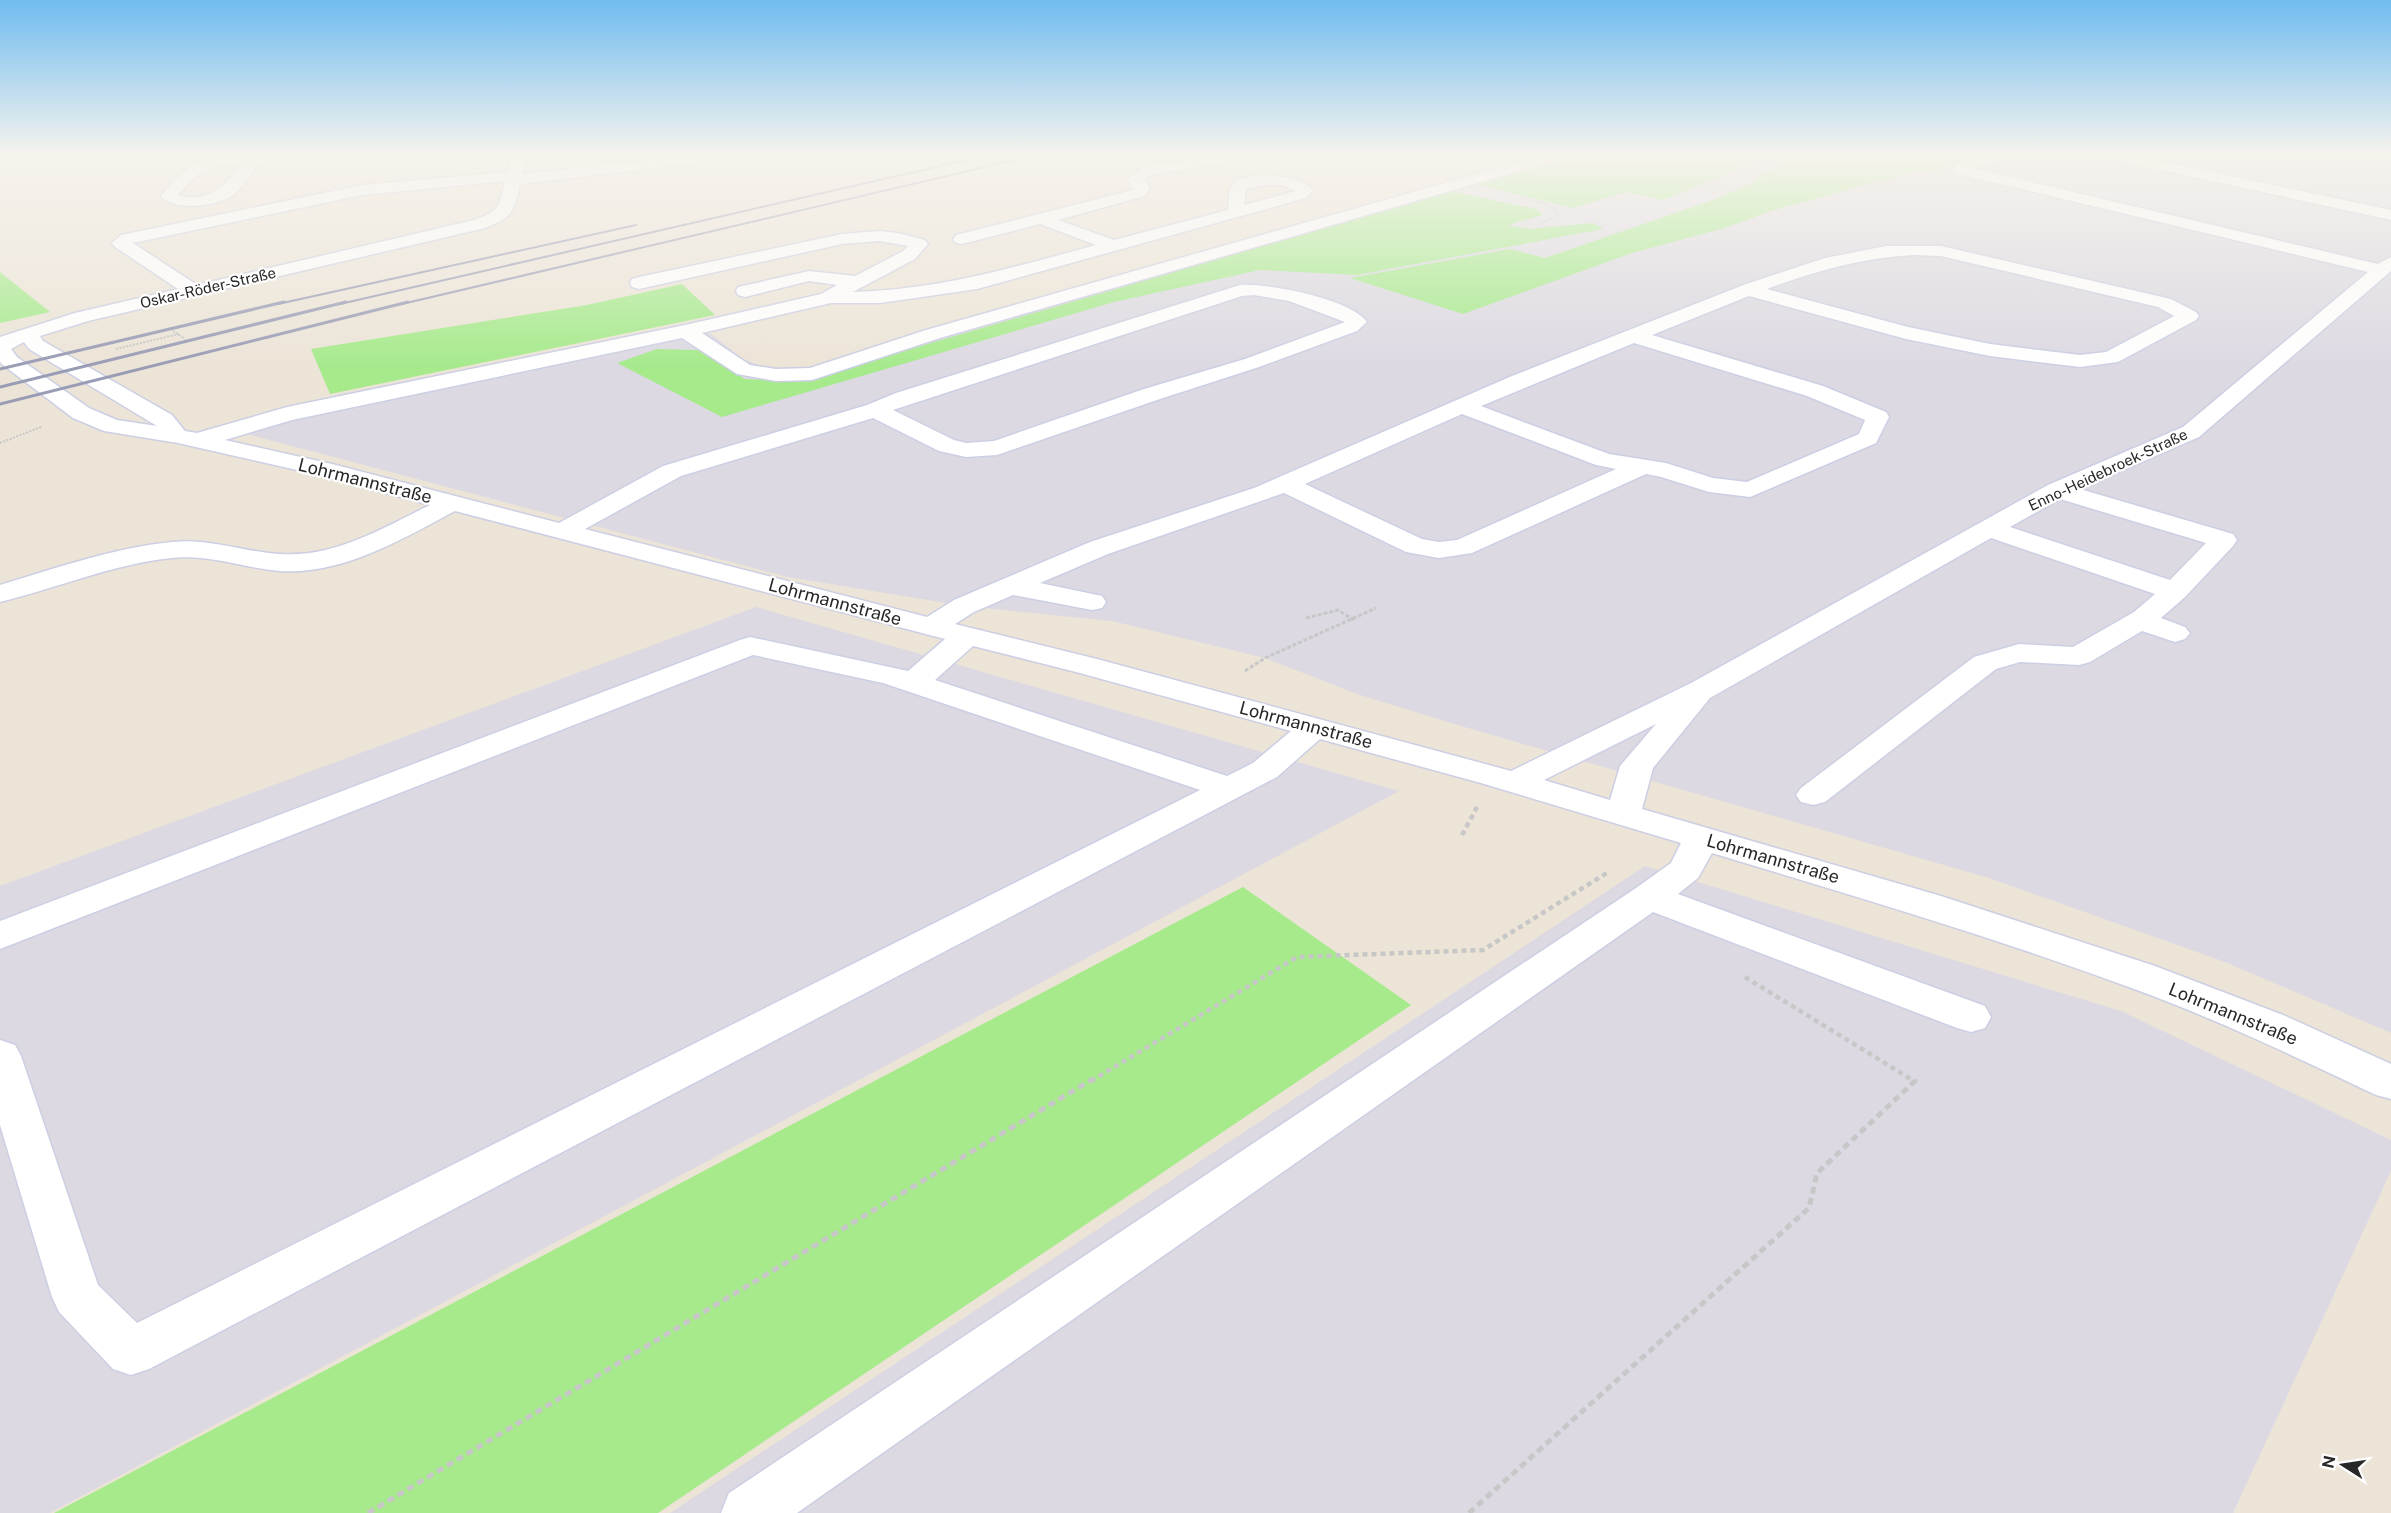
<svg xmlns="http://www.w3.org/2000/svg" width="2391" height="1513" viewBox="0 0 2391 1513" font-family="'Public Sans',sans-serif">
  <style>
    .industrial { fill: #dcd9e3 }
    .green { fill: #a6ea8c }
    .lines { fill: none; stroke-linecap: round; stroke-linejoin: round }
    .minor-casing { stroke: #cccfe3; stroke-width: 3 }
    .path-far3 { stroke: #c7c7c7; stroke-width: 2; stroke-dasharray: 2 1.5; stroke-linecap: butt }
    .path-far2 { stroke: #c7c7c7; stroke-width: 3; stroke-dasharray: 4 2; stroke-linecap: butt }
    .path-far1 { stroke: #c7c7c7; stroke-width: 4.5; stroke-dasharray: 5 4; stroke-linecap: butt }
    .path { stroke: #c7c7c7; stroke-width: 5; stroke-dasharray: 7 4.5; stroke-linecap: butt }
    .minor { fill: #fff; fill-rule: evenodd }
    .rail-far1 { stroke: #999cb5; stroke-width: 2 }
    .rail { stroke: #999cb5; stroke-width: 3 }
    .labels { text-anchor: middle; stroke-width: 4.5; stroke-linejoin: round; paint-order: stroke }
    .far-street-label { font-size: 15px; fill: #282828; stroke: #fff }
    .street-label { font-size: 18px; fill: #282828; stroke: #fff }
  </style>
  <rect width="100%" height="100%" fill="#ece4d7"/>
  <path class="industrial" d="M1538 156H2391V1033L2225 962 1989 878 1461 726 1357 694 1265 658 1112 621 964 606 788 577 239 432 710 333 744 360 769 368 817 367Z
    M756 607 1399 791 50 1513H0V886Z
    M1645 866 2121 1011 2391 1140V1171L2233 1513H670Z"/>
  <path class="green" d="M1566 156H1762L1733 172 1663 200 1626 192 1573 208 1475 184Z
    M1786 156H1986L1943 169 1916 171 1771 211 1725 228 1632 253 1463 314 1350 278 1510 249 1545 258 1710 201 1752 183 1778 165Z
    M1451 191 1536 209 1543 215 1508 225 1529 229 1594 223 1603 229 1357 275 1260 270 1114 302 722 417 617 363 657 349 698 350 745 379 801 381Z
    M0 272 50 312 0 323Z
    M682 284 715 315 330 394 311 349 587 305Z
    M1243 887 1411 1005 658 1513H54Z"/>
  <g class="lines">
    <defs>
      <path id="minor" d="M226 156H299L292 160 258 163C251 173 242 189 232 196 216 206 174 212 161 196 178 173 197 158 226 156ZM242 164C225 185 210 204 178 195 202 168 207 166 242 164Z
        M512 156H526L522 174 687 156H731L724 160 520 184C514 212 513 217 485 228L88 321 40 336 43 341 172 415 185 431 197 433 287 407 685 325 821 294 837 285 809 281 745 297 738 295 736 291 738 287 809 271 855 276 903 251 908 246 879 241 842 244 639 289 632 287 630 283 632 279 639 277 842 234 879 231 898 233 925 240 928 244 915 259 853 292C936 290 1016 267 1096 245L1040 224 962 244 956 243 953 239 956 235 1133 190 1128 179 1142 168 1147 166 1216 156H1250L1243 160 1151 175 1144 180 1150 188 1145 196 1058 220 1114 240 1228 210C1229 203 1228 192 1232 186 1243 168 1300 174 1313 190L1306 198 977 289 880 303H831L702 333 750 365 776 369 810 368 926 330 1540 156H1563L1561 159 940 338 812 380 776 381 737 374 682 338 292 420 225 440 332 464 559 523 663 466 867 405 896 393 1240 285C1268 283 1351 299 1367 322L1357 331 1259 367 1160 399 997 455 966 457 939 451 873 418 681 476 585 529 927 617 954 600 1090 542 1254 488 1512 376 1746 284 1825 258 1886 246H1941L2171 299 2196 312 2199 316 2196 320 2118 362 2080 367 1990 356 1906 339 1749 296 1652 335 1823 386 1886 412 1889 417 1876 443 1750 497 1709 492 1661 477 1646 474 1472 553 1439 558 1406 552 1284 493 1108 554 1040 583 1102 596 1106 602 1102 608 1092 610 1013 595 974 612 955 624 1097 659 1511 771 1691 683 2048 485 2183 427 2368 272 1955 173 1952 170C1964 154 1989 156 2006 156L2004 159 1972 168 2378 264 2391 257V271L2199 437 2080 489 2233 534 2237 540 2233 546 2185 597 2161 618 2185 627 2190 633 2185 639 2175 642 2142 631 2090 662 2079 665 2020 662 1996 669 1825 802 1813 805 1801 802 1796 795 1801 788 1974 657 2019 644 2073 647 2134 612 2155 594 1991 538 1710 698 1653 768 1642 809 1941 896 2155 966 2283 1015 2391 1064V1099L2376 1095C2294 1056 2212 1017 2126 986 1990 936 1851 895 1712 853L1698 878 1678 894 1985 1006 1991 1017 1985 1028 1971 1032 1957 1028 1653 912 797 1513H721L729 1493 1636 888 1671 863 1681 843 1481 783 1320 739 1277 777 149 1369 131 1375 113 1369 59 1312 52 1297 0 1125V1040L15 1045 21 1056 98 1285 137 1323 1200 790 883 683 753 655 0 949V921L740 640 750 637 908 671 945 639 455 511C402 539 343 575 280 571 244 568 209 554 172 558 113 564 58 588 0 602V585C56 568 113 548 172 542 209 538 244 552 280 554 334 558 383 528 430 505L319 475 178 443 104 431 73 418 3 365 0 362V337L75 313 178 289 115 247 112 243 121 235 362 185 508 172ZM505 181C499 207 500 211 474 220L197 285 133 243 362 195ZM1263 185H1282L1296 191 1244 205 1246 189ZM1913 255 1941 256 2158 307 2174 316 2106 352 2080 355 1990 344 1908 327 1767 289C1815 271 1862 258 1913 255ZM1254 295 1289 301 1345 322 1245 359 1144 389 994 441 966 443 954 440 893 410 1242 296ZM24 342 29 349 157 426 117 420 89 408 17 357 11 349ZM1634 343 1807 396 1865 420 1859 434 1747 482 1713 478 1666 463 1609 454 1481 406ZM1462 414 1596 465 1616 469 1457 540 1439 542 1422 539 1305 484ZM2060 499 2206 543 2170 580 2010 527ZM973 646 1076 672 1291 731 1253 763 1227 776 935 680ZM1656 724 1620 766 1610 800 1544 780Z
        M2108 156H2135L2391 210V220L2115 160Z"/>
    </defs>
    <use href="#minor" class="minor-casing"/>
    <path class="path-far3" d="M1522 198 1546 204 1558 212 1557 217 1540 223
      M173 331 185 339
      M116 349 179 334
      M0 443 41 427"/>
    <path class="path-far2" d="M1306 618 1338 610 1354 620
      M1245 671 1265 658 1376 608"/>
    <path class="path-far1" d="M1462 835 1477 807
      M1745 977 1914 1081
      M1091 1081 1297 957 1483 950 1610 871"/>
    <path class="path" d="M368 1513 1093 1079
      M1469 1513 1809 1208 1817 1173 1915 1081 1912 1079"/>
    <use href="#minor" class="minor"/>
    <path class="rail-far1" d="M278 304 636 225
      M340 304 984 156
      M402 304 1032 156"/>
    <path class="rail" d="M0 369 284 302
      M0 387 346 302
      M0 404 408 302"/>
  </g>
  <linearGradient id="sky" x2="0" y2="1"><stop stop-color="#70bcf0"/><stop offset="0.42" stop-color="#f6f3ed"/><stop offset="1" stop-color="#f6f3ed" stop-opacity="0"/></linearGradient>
  <rect width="2391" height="368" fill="url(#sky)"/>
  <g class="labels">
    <g class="far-street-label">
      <text transform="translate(208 288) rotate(-13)" y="5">Oskar-Röder-Straße</text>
      <text transform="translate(2108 470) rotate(-25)" y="5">Enno-Heidebroek-Straße</text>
    </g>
    <g class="street-label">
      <text transform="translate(365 481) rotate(14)" y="6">Lohrmannstraße</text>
      <text transform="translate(835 602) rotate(15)" y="6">Lohrmannstraße</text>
      <text transform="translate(1306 725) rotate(15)" y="6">Lohrmannstraße</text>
      <text transform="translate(1773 859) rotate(16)" y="6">Lohrmannstraße</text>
      <text transform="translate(2233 1014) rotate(22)" y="6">Lohrmannstraße</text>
    </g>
  </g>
  <g transform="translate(2343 1465) rotate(282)" stroke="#ffffff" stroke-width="4.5" paint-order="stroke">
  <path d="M0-4.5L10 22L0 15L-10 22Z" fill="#282828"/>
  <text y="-9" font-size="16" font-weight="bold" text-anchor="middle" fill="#282828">N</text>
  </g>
</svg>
